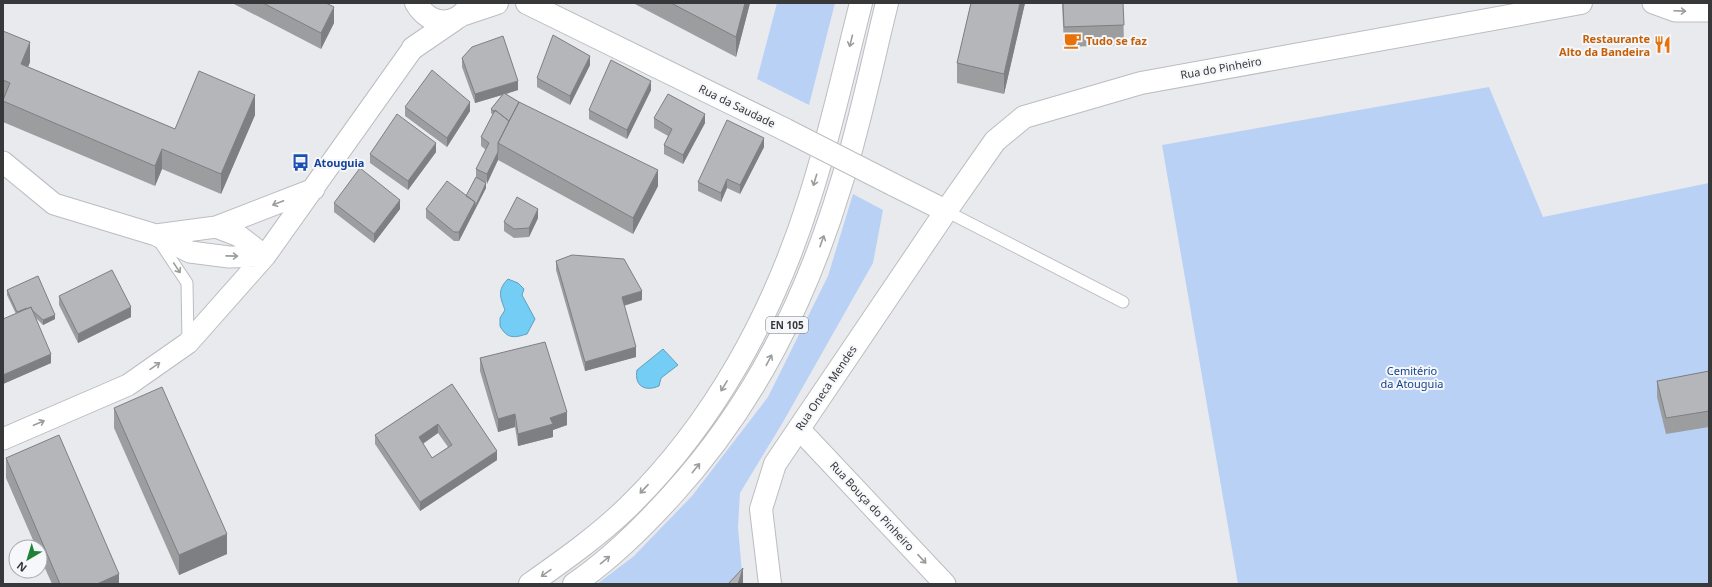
<svg xmlns="http://www.w3.org/2000/svg" width="1712" height="587" viewBox="0 0 1712 587" font-family="'Noto Sans',sans-serif">
  <style>
    .green { fill: #bad1f6 }
    .water { fill: #73cdf5; stroke: #61a0bd }
    .lines { fill: none; stroke-linecap: round; stroke-linejoin: round }
    .service-casing { stroke: #bbbdc0; stroke-width: 13 }
    .minor-casing { stroke: #bbbdc0; stroke-width: 23 }
    .tertiary-casing { stroke: #bbbdc0; stroke-width: 24 }
    .trunk-casing { stroke: #bbbdc0; stroke-width: 24 }
    .service { stroke: #fff; stroke-width: 11 }
    .minor { stroke: #fff; stroke-width: 21 }
    .tertiary { stroke: #fff; stroke-width: 22 }
    .trunk { stroke: #fff; stroke-width: 22 }
    .tertiary-bridge-casing { stroke: #bbbdc0; stroke-width: 24; stroke-linecap: butt }
    .tertiary-bridge { stroke: #fff; stroke-width: 22 }
    .wall { fill: #9b9d9f; fill-rule: evenodd }
    .shaded-wall { fill: #7e7f82 }
    .building { fill: #b4b6b9; stroke: #7e7f82; fill-rule: evenodd }
    .oneway { stroke: #9b9c9c }
    .labels { text-anchor: middle; stroke-width: 4; stroke-linejoin: round; paint-order: stroke }
    .shield { fill: #f5f7fa; stroke: #707173; stroke-width: 1 }
    .shield-label { font-size: 10px; font-weight: bold; fill: #373839 }
    .food-label { font-size: 11px; font-weight: bold; fill: #c56008; stroke: #f5f7fa; text-anchor: end }
    .street-label { font-size: 11px; fill: #373839; stroke: #f5f7fa }
    .transit-label { font-size: 11px; font-weight: bold; fill: #164399; stroke: #f5f7fa; text-anchor: start }
    .park-label { font-size: 11px; fill: #154389; stroke: #f5f7fa }
  </style>
  <rect width="100%" height="100%" fill="#e8eaed"/>
  <path class="green" d="M777 3H835L809 105 757 79Z
    M1489 87 1543 217 1709 183V584H1238L1162 145Z
    M853 194 883 210 873 263 783 422 740 493 738 527 743 584H597L634 556 692 496 768 397 828 276Z"/>
  <path class="water" d="M508 279 518 283 524 289 522 295 535 319 527 334C514 338 507 339 500 326V318L505 310C500 297 497 290 508 279Z
    M663 349 678 365 661 378 659 386C645 392 634 386 637 370Z"/>
  <g class="lines">
    <defs>
      <path id="service" d="M946 211 1123 302
        M159 241 187 283 188 341"/>
      <path id="minor" d="M1653 3 1675 11H1709
        M3 162 54 204 156 235 190 252 229 257 265 256
        M216 227 239 236 265 256
        M156 235 216 227 314 189
        M799 429 945 584
        M3 439 128 385 188 343 265 256 413 48"/>
      <path id="tertiary" d="M416 3C430 27 457 28 471 3
        M527 3 786 130
        M464 14 497 3
        M413 48 454 20
        M892 184 946 211
        M770 584 761 509 775 464 946 211 995 141 1024 117 1141 83 1581 3"/>
      <path id="trunk" d="M530 584C564 560 598 536 628 507 714 423 773 314 809 200 830 136 844 69 861 3
        M574 584C611 559 643 527 672 495 754 405 806 300 841 184 860 125 872 63 887 3"/>
    </defs>
    <use href="#service" class="service-casing"/>
    <use href="#minor" class="minor-casing"/>
    <use href="#tertiary" class="tertiary-casing"/>
    <use href="#trunk" class="trunk-casing"/>
    <use href="#service" class="service"/>
    <use href="#minor" class="minor"/>
    <use href="#tertiary" class="tertiary"/>
    <use href="#trunk" class="trunk"/>
    <defs>
      <path id="tertiary-bridge" d="M786 130 892 184"/>
    </defs>
    <use href="#tertiary-bridge" class="tertiary-bridge-casing"/>
    <use href="#tertiary-bridge" class="tertiary-bridge"/>
  </g>
  <path class="wall" d="M232 3H326L334 23 321 49Z
    M633 3H750L736 57Z
    M971 3H1025L1004 94 957 83V63Z
    M1062 3H1123L1124 45 1064 47Z
    M3 31 30 62 28 67 175 129 255 115 221 194 162 169 155 186 3 122Z
    M462 58 518 90 506 94 658 186 633 234 498 160 486 183V188L459 241H454L426 218V209L466 196 476 177V169L486 150 481 146V137L493 115 491 113V109L502 95 475 103 462 67Z
    M590 65 570 105 537 87V78Z
    M651 90 627 139 589 119V110Z
    M405 107 470 111 447 147 405 116Z
    M654 118 705 123 683 164 664 154V145L668 136 654 128Z
    M764 147 740 194 727 188 721 202 698 191V182Z
    M436 152 408 190 370 163V154Z
    M334 203 400 209 374 243 334 212Z
    M538 218 529 237 514 238 504 231V222Z
    M556 261 642 300 624 306 636 357 585 371 556 270Z
    M7 290 55 319 43 325 36 318 51 363 3 384V319L16 314 7 295Z
    M59 296 131 317 78 343 59 305Z
    M480 358 567 425 553 430V437L518 446 515 427 498 432 480 371Z
    M1709 371V427L1666 434 1657 397V381Z
    M452 384 497 460 420 511 375 444V435ZM438 433 448 447 432 458 423 444Z
    M114 408 227 554 179 575 114 428Z
    M6 458 119 584H52L40 557V547H36L6 478Z"/>
  <path class="shaded-wall" d="M745 3H750L736 57V37Z
    M1020 3H1025L1004 94V74Z
    M334 7V23L321 49V33Z
    M30 42V62L21 84V64Z
    M590 56V65L570 105V96Z
    M518 81V90L475 103V94Z
    M651 81V90L627 139V130Z
    M255 95V115L221 194V174Z
    M470 102V111L447 147V138Z
    M705 114V123L683 164V155Z
    M764 138V147L740 194V185Z
    M436 143V152L408 190V181Z
    M162 149V169L155 186V166Z
    M498 152V160L487 184V174Z
    M658 170V186L633 234V218Z
    M727 179V188L721 202V193Z
    M486 183V188L459 241V232L475 202Z
    M400 200V209L374 243V234Z
    M538 209V218L529 237V228Z
    M4 233V253L3 254V234Z
    M642 291V300L622 306V297Z
    M131 307V317L78 343V334Z
    M55 315V319L43 325V320Z
    M636 347V357L585 371V362Z
    M51 354V363L3 384V375Z
    M567 412V425L553 430V437L518 446V434L550 418Z
    M515 414V427L498 432V419Z
    M438 424V433L419 446V437Z
    M497 451V460L420 511V502Z
    M227 534V554L179 575V555Z
    M743 568V584H738Z
    M119 574V584H97Z"/>
  <path class="building" d="M263 3H326L334 7 321 33Z
    M671 3H745L736 37Z
    M971 3H1020L1004 74 957 63Z
    M1063 3H1123L1124 25 1064 27Z
    M3 31 30 42 21 64 175 129 199 71 255 95 221 174 162 149 155 166 3 101V100L10 83 3 80Z
    M553 35 590 56 570 96 537 78Z
    M503 36 518 81 475 94 462 58 472 47Z
    M611 60 651 81 627 130 589 110Z
    M432 70 470 102 447 138 405 107Z
    M504 93 519 102 509 121 495 110V112L491 109Z
    M668 94 705 114 683 155 664 145 672 129 654 118Z
    M519 102 658 170 633 218 498 143Z
    M495 110 509 121 498 143V152L487 174 476 169 489 143 481 137Z
    M397 114 436 143 408 181 370 154Z
    M727 120 764 138 740 185 727 179 721 193 698 182Z
    M360 168 400 200 374 234 334 203Z
    M476 177 486 183 475 207V202L466 196Z
    M447 181 475 202 459 232H454L426 209Z
    M517 197 538 209 529 228 514 229 504 222Z
    M572 255 624 259 642 291 622 297 636 347 585 362 556 261Z
    M112 270 131 307 78 334 59 296Z
    M38 276 55 315 43 320 32 310 31 307 27 309V308L17 312 7 290Z
    M31 307 51 354 3 375V319Z
    M545 342 567 412 550 418 553 424 518 434 515 414 498 419 480 358Z
    M1709 371V411L1666 418 1657 381Z
    M452 384 497 451 420 502 375 435ZM438 424 452 445 432 458 419 437Z
    M162 387 227 534 179 555 114 408Z
    M59 435 119 574 97 584H60L6 458Z
    M743 568 738 584H728Z"/>
  <defs><path id="oneway-shaft" d="M-6 0H5M1.5-3L5.5 0L1.5 3" fill="none" stroke-width="1.6" stroke-linecap="round" stroke-linejoin="round"/></defs>
  <g class="oneway">
    <use href="#oneway-shaft" transform="translate(1680 11) rotate(2)"/>
    <use href="#oneway-shaft" transform="translate(851 41) rotate(104)"/>
    <use href="#oneway-shaft" transform="translate(815 180) rotate(107)"/>
    <use href="#oneway-shaft" transform="translate(278 203) rotate(159)"/>
    <use href="#oneway-shaft" transform="translate(822 241) rotate(-70)"/>
    <use href="#oneway-shaft" transform="translate(232 256) rotate(1)"/>
    <use href="#oneway-shaft" transform="translate(177 268) rotate(56)"/>
    <use href="#oneway-shaft" transform="translate(769 360) rotate(-62)"/>
    <use href="#oneway-shaft" transform="translate(155 366) rotate(-35)"/>
    <use href="#oneway-shaft" transform="translate(724 386) rotate(122)"/>
    <use href="#oneway-shaft" transform="translate(39 423) rotate(-23)"/>
    <use href="#oneway-shaft" transform="translate(696 468) rotate(-51)"/>
    <use href="#oneway-shaft" transform="translate(644 489) rotate(133)"/>
    <use href="#oneway-shaft" transform="translate(922 559) rotate(47)"/>
    <use href="#oneway-shaft" transform="translate(605 560) rotate(-39)"/>
    <use href="#oneway-shaft" transform="translate(546 573) rotate(145)"/>
  </g>
  <defs>
    <symbol id="cafe-bare" viewBox="-9 -9 18 18"><path d="M-5.5-4.5H6V0H3Q3 3.5 0 3.5H-2.5Q-5.5 3.5-5.5 0ZM3-3.2v2h1.7v-2ZM-6 4.5H4V6H-6Z" fill="#e8710a" stroke="#f5f7fa" stroke-width="2.5" paint-order="stroke"/></symbol>
    <symbol id="restaurant-bare" viewBox="-9 -9 18 18"><path d="M-5-6h1v4h1v-4h1v4h1v-4h1v5L-1.5 .5V6h-2V.5L-5-1ZM5-6V6H3V1.5H1.5Q1.5-4 5-6Z" fill="#e8710a" stroke="#f5f7fa" stroke-width="2.5" paint-order="stroke"/></symbol>
    <symbol id="bus-bare" viewBox="-9 -9 18 18"><path d="M-5-6H5V4H4V6H2V4H-2V6H-4V4H-5ZM-3.5-4V0h7V-4ZM-3.5 1.2v1.5H-2V1.2ZM2 1.2v1.5H3.5V1.2Z" fill="#1a4fb4" stroke="#f5f7fa" stroke-width="2.5" paint-order="stroke"/></symbol>
  </defs>
  <g fill-rule="evenodd">
    <use href="#cafe-bare" x="1060" y="28" width="25" height="25"/>
    <use href="#restaurant-bare" x="1650" y="32" width="25" height="25"/>
    <use href="#bus-bare" x="288" y="150" width="25" height="25"/>
  </g>
  <g class="labels">
    <rect class="shield" x="766" y="317" width="42" height="16" rx="3"/>
    <g class="shield-label">
      <text x="787" y="329">EN 105</text>
    </g>
    <g class="food-label">
      <text x="1650" y="43">Restaurante<tspan x="1650" dy="13">Alto da Bandeira</tspan></text>
      <text x="1086" y="45" text-anchor="start">Tudo se faz</text>
    </g>
    <g class="street-label">
      <text transform="translate(1221 68) rotate(-10)" y="4">Rua do Pinheiro</text>
      <text transform="translate(737 106) rotate(26)" y="4">Rua da Saudade</text>
      <text transform="translate(826 388) rotate(-56)" y="4">Rua Oneca Mendes</text>
      <text transform="translate(872 506) rotate(47)" y="4">Rua Bouça do Pinheiro</text>
    </g>
    <g class="transit-label">
      <text x="314" y="167">Atouguia</text>
    </g>
    <g class="park-label">
      <text x="1412" y="375">Cemitério<tspan x="1412" dy="13">da Atouguia</tspan></text>
    </g>
  </g>
  <rect width="1712" height="587" fill="none" stroke="#373839" stroke-width="8"/>
  <g transform="translate(28 559) rotate(218)"><circle r="19" fill="#f5f7fa" stroke="#a9abad"/>
  <path d="M0-3L7 15L0 10L-7 15Z" fill="#1f8236"/>
  <text y="-6" font-size="11" font-weight="bold" text-anchor="middle" fill="#373839">N</text>
  </g>
</svg>
